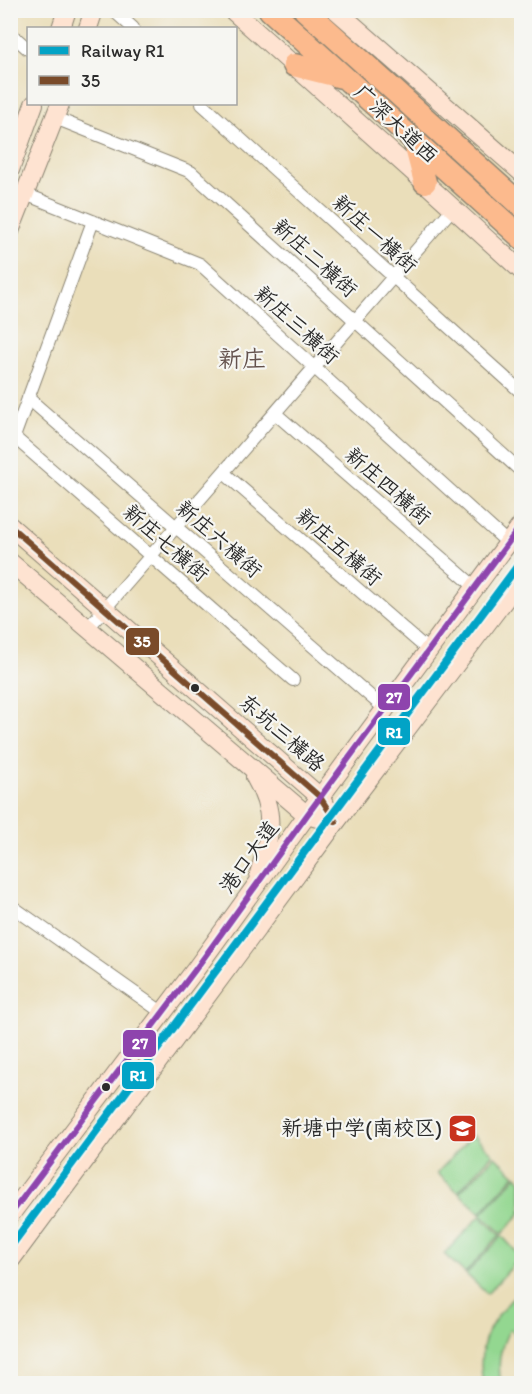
<svg xmlns="http://www.w3.org/2000/svg" width="532" height="1394" viewBox="0 0 532 1394" font-family="Itim,'LXGW WenKai TC',sans-serif">
  <style>
    .green { fill: #93d790; stroke: #5f815e; stroke-width: 1.5 }
    .lines { fill: none; stroke-linecap: round; stroke-linejoin: round }
    .street-casing { stroke: #8a8472; stroke-width: 14 }
    .secondary-casing { stroke: #8a8472; stroke-width: 20 }
    .highway-casing { stroke: #8a8472; stroke-width: 25 }
    .street { stroke: #fff; stroke-width: 12 }
    .secondary { stroke: #fee3d1; stroke-width: 18 }
    .highway { stroke: #fcba8d; stroke-width: 22 }
    .bus-1-casing { stroke: #f6f6f2; stroke-width: 10 }
    .bus-2-casing { stroke: #f6f6f2; stroke-width: 10 }
    .bus-1 { stroke: #7a4b2a; stroke-width: 6 }
    .bus-2 { stroke: #8e44ad; stroke-width: 6 }
    .rail-1-casing { stroke: #f6f6f2; stroke-width: 12 }
    .rail-1 { stroke: #02a3c6; stroke-width: 8 }
    .bus-dot { fill: #2b2b2b; stroke: #f6f6f2; stroke-width: 2 }
    .labels { text-anchor: middle; stroke-width: 4.5; stroke-linejoin: round; paint-order: stroke }
    .street-label { font-size: 21px; fill: #2b2b2b; stroke: #f6f6f2 }
    .poi-label { font-size: 21px; fill: #2b2b2b; stroke: #f6f6f2; text-anchor: end }
    .quarter-label { font-size: 24px; fill: #64524d; stroke: #f6f6f2 }
    .line-badge { stroke: #f6f6f2; stroke-width: 2 }
    .badge-label { font-size: 16px; text-anchor: middle; font-weight: bold; fill: #fff }
  </style>
  <rect width="100%" height="100%" fill="#f6f6f2"/>
  <filter id="ink" filterUnits="userSpaceOnUse"><feTurbulence type="fractalNoise" baseFrequency=".0167" numOctaves="2"/><feDisplacementMap in="SourceGraphic" scale="12" xChannelSelector="R" yChannelSelector="G"/><feConvolveMatrix kernelMatrix="1 2 1 2 8 2 1 2 1" color-interpolation-filters="sRGB"/></filter>
  <filter id="wash" filterUnits="userSpaceOnUse"><feTurbulence type="fractalNoise" baseFrequency=".008" numOctaves="4" result="noise"/><feDisplacementMap in="SourceGraphic" scale="24" xChannelSelector="R" yChannelSelector="G"/><feGaussianBlur stdDeviation="1.35" result="paint"/><feColorMatrix in="noise" values="0 0 0 0 0 0 0 0 0 0 0 0 0 0 0 0 0 1.4 0 .05"/><feComposite in="paint" operator="in"/></filter>
  <g filter="url(#wash)">
    <rect width="100%" height="100%" fill="#eadeba"/>
    <path class="green" d="M473 1135 493 1154 458 1192 437 1173Z
      M495 1156 515 1175 480 1213 459 1193Z
      M517 1176 521 1181V1213L502 1234 481 1214Z
      M480 1216 500 1235 465 1273 444 1254Z
      M502 1236 521 1257 487 1294 466 1274Z
      M521 1289V1315L516 1322 521 1317V1340L510 1329C500 1347 497 1363 501 1383H483C475 1341 493 1318 521 1289Z"/>
  </g>
  <g filter="url(#ink)">
    <g class="lines">
      <defs>
        <path id="street" d="M113 10 133 28
          M10 33 28 49
          M202 104 522 393
          M55 118 191 172 522 472
          M25 194 200 264 508 543
          M93 221 14 437 293 680
          M28 398 385 709
          M276 414 475 587
          M224 473 428 650
          M88 628 453 208
          M10 905 163 1013"/>
        <path id="secondary" d="M232 10 411 170 522 271
          M336 10 522 173
          M61 28 67 10
          M88 28 94 10
          M10 170 34 104
          M10 231 60 104
          M10 526 320 797 336 822
          M10 562 307 815 317 818
          M255 777C277 815 270 834 259 874
          M10 1215 195 970 307 815 522 524
          M10 1261 336 822 522 577"/>
        <path id="highway" d="M270 10 522 238
          M305 10 522 206
          M294 65 342 77
          M414 140 425 182"/>
      </defs>
      <use href="#street" class="street-casing"/>
      <use href="#secondary" class="secondary-casing"/>
      <use href="#highway" class="highway-casing"/>
      <use href="#street" class="street"/>
      <use href="#secondary" class="secondary"/>
      <use href="#highway" class="highway"/>
      <defs>
        <path id="bus-1" d="M10 526 320 797 336 822"/>
        <path id="bus-2" d="M10 1215 195 970 307 815 522 524"/>
      </defs>
      <use href="#bus-1" class="bus-1-casing"/>
      <use href="#bus-2" class="bus-2-casing"/>
      <use href="#bus-1" class="bus-1"/>
      <use href="#bus-2" class="bus-2"/>
      <defs>
        <path id="rail-1" d="M10 1247 522 560"/>
      </defs>
      <use href="#rail-1" class="rail-1-casing"/>
      <use href="#rail-1" class="rail-1"/>
    </g>
  </g>
  <defs>
    <symbol id="school-square" viewBox="-11 -11 22 22"><rect x="-9" y="-9" width="18" height="18" rx="4" fill="#c8321e" stroke="#f6f6f2"/><path d="M0-5L7-2L0 1L-7-2ZM-4 1L0 2.5L4 1V4Q0 6-4 4Z" fill="#fff"/></symbol>
  </defs>
  <g fill-rule="evenodd">
    <use href="#school-square" x="446" y="1112" width="33" height="33"/>
  </g>
  <g class="bus-dot">
    <circle cx="195" cy="688" r="5"/>
    <circle cx="106" cy="1087" r="5"/>
  </g>
  <g class="labels">
    <g class="street-label">
      <text transform="translate(396 124) rotate(43)" y="7">广深大道西</text>
      <text transform="translate(375 234) rotate(42)" y="7">新庄一横街</text>
      <text transform="translate(315 258) rotate(42)" y="7">新庄二横街</text>
      <text transform="translate(297 325) rotate(42)" y="7">新庄三横街</text>
      <text transform="translate(388 486) rotate(41)" y="7">新庄四横街</text>
      <text transform="translate(219 539) rotate(41)" y="7">新庄六横街</text>
      <text transform="translate(166 543) rotate(41)" y="7">新庄七横街</text>
      <text transform="translate(339 547) rotate(41)" y="7">新庄五横街</text>
      <text transform="translate(282 733) rotate(41)" y="7">东坑三横路</text>
      <text transform="translate(249 857) rotate(-54)" y="7">港口大道</text>
    </g>
    <g class="poi-label">
      <text x="442" y="1135">新塘中学(南校区)</text>
    </g>
    <g class="quarter-label">
      <text x="242" y="367">新庄</text>
    </g>
  </g>
  <g class="line-badge">
    <rect x="125" y="627" width="35" height="29" rx="6" fill="#7a4b2a"/>
    <rect x="377" y="683" width="34" height="28" rx="6" fill="#8e44ad"/>
    <rect x="377" y="717" width="34" height="29" rx="6" fill="#02a3c6"/>
    <rect x="122" y="1029" width="35" height="29" rx="6" fill="#8e44ad"/>
    <rect x="121" y="1061" width="34" height="29" rx="6" fill="#02a3c6"/>
  </g>
  <g class="badge-label">
    <text x="142" y="647">35</text>
    <text x="394" y="703">27</text>
    <text x="394" y="738">R1</text>
    <text x="140" y="1049">27</text>
    <text x="138" y="1081">R1</text>
  </g>
  <rect width="532" height="1394" fill="none" stroke="#f6f6f2" stroke-width="36"/>
  <rect x="27" y="27" width="210" height="78" fill="#f6f6f2" stroke="#a5a5a2" stroke-width="1.5"/>
  <rect x="39" y="46" width="30" height="9" fill="#02a3c6" stroke="#a5a5a2" stroke-width="1.5"/>
  <text x="81" y="57" font-size="18" fill="#2b2b2b">Railway R1</text>
  <rect x="39" y="76" width="30" height="9" fill="#7a4b2a" stroke="#a5a5a2" stroke-width="1.5"/>
  <text x="81" y="87" font-size="18" fill="#2b2b2b">35</text>
</svg>
